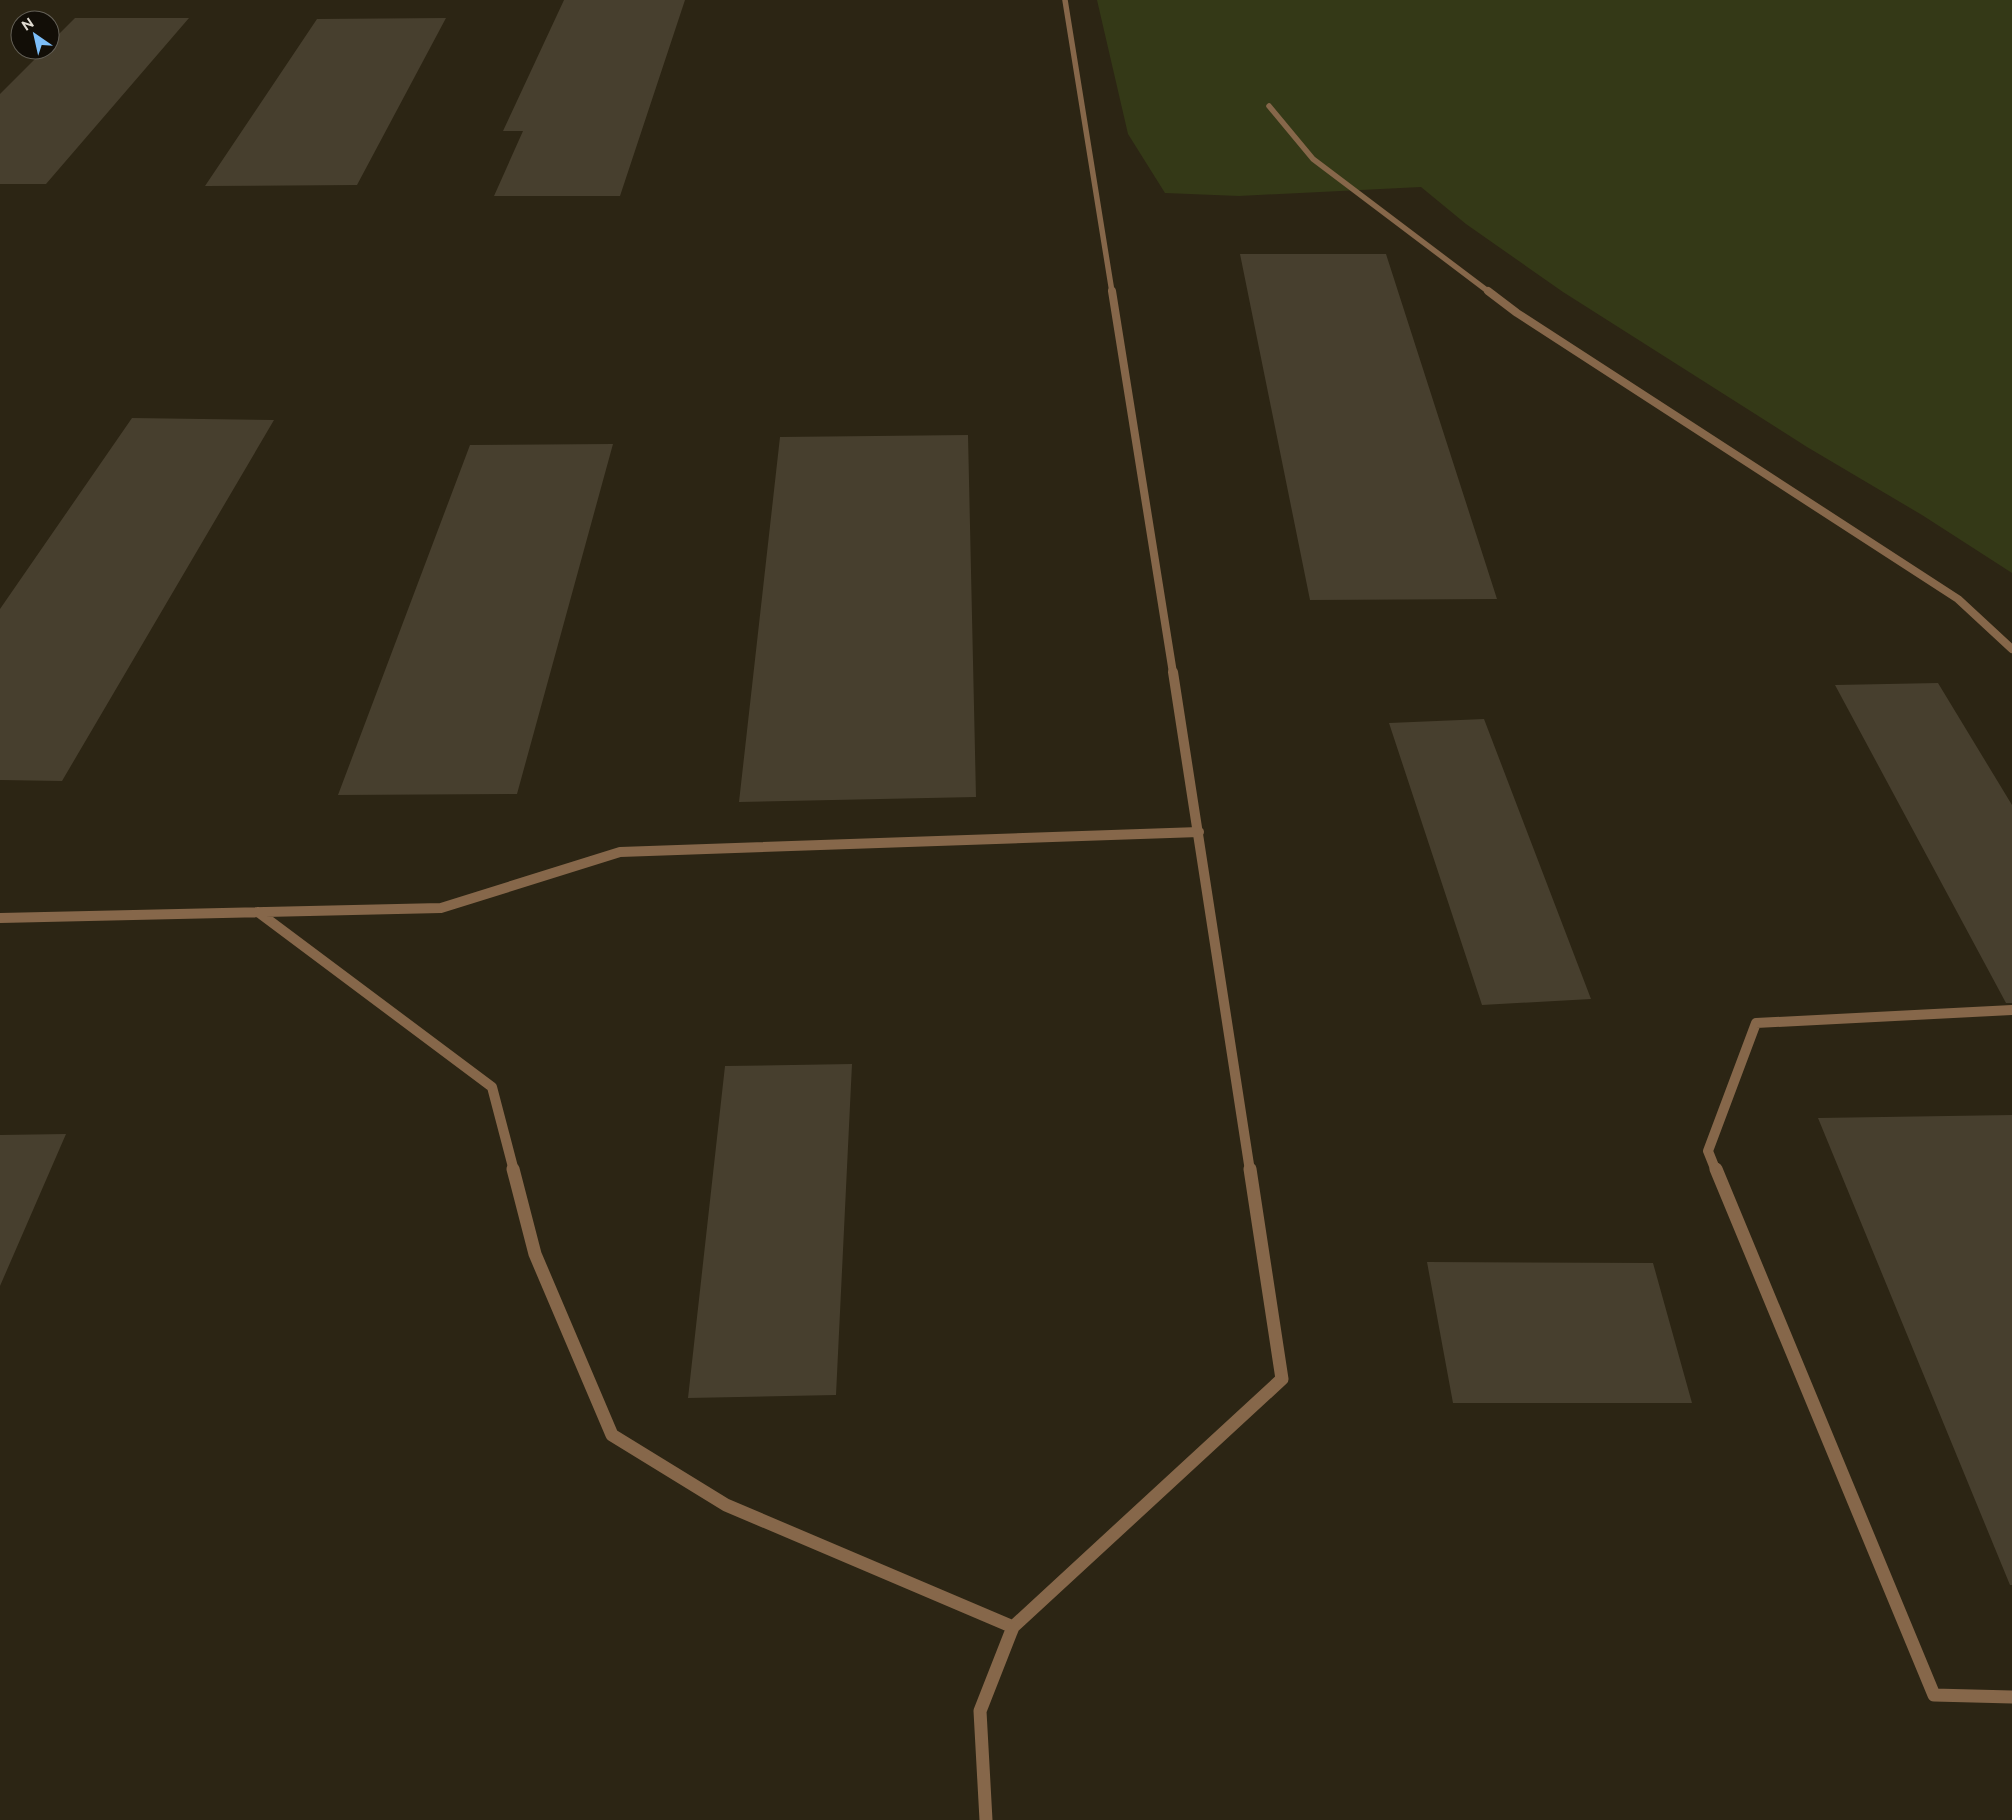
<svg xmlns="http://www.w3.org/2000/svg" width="2012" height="1820" viewBox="0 0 2012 1820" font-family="Raleway,sans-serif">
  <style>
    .green { fill: #343917 }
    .building { fill: #473f2e }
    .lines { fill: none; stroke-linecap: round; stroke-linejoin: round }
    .service-far3 { stroke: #86674a; stroke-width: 5.5 }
    .service-far2 { stroke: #86674a; stroke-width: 8 }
    .service-far1 { stroke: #86674a; stroke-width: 10 }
    .service { stroke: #86674a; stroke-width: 13 }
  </style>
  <rect width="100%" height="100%" fill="#2c2514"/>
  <path class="green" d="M1097 0H2012V573L1922 515 1807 447 1563 292 1466 224 1421 187 1239 196 1165 193 1128 134Z"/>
  <path class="building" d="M564 0H685L620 196H494L523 131H503Z
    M75 18H189L46 184H0V94L44 50H50V43Z
    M446 18 357 185 205 186 317 19Z
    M1240 254H1386L1497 599 1310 600Z
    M132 418 274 420 62 781 0 780V609Z
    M968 435 976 797 739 802 780 437Z
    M613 444 517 794 338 795 470 445Z
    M1938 683 2012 805V1003H2006L1835 685Z
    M1484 719 1591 999 1482 1005 1389 723Z
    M852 1064 836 1395 688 1398 725 1066Z
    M2012 1115V1585H2010L1818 1118Z
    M66 1134 0 1286V1135Z
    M1427 1262 1653 1263 1692 1403H1453Z"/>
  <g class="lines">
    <path class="service-far3" d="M1065 0 1112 292
      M1269 106 1313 159 1489 292"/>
    <path class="service-far2" d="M1112 291 1173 673
      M1488 291 1517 313 1958 599 2012 649"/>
    <path class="service-far1" d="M1173 672 1250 1171
      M258 912 492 1087 514 1171
      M0 918 441 908 620 852 1199 832
      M1716 1171 1708 1151 1756 1023 2012 1010"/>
    <path class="service" d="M513 1169 535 1254 612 1435 726 1505 1013 1627
      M1716 1169 1934 1695 2012 1697
      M986 1820 980 1711 1013 1627 1282 1379 1250 1169"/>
  </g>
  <g transform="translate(35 35) rotate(326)"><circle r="24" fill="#120e07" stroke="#646057"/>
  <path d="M0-4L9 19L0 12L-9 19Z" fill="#7cbef9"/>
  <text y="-8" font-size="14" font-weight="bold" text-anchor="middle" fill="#dfdad0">N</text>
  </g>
</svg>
